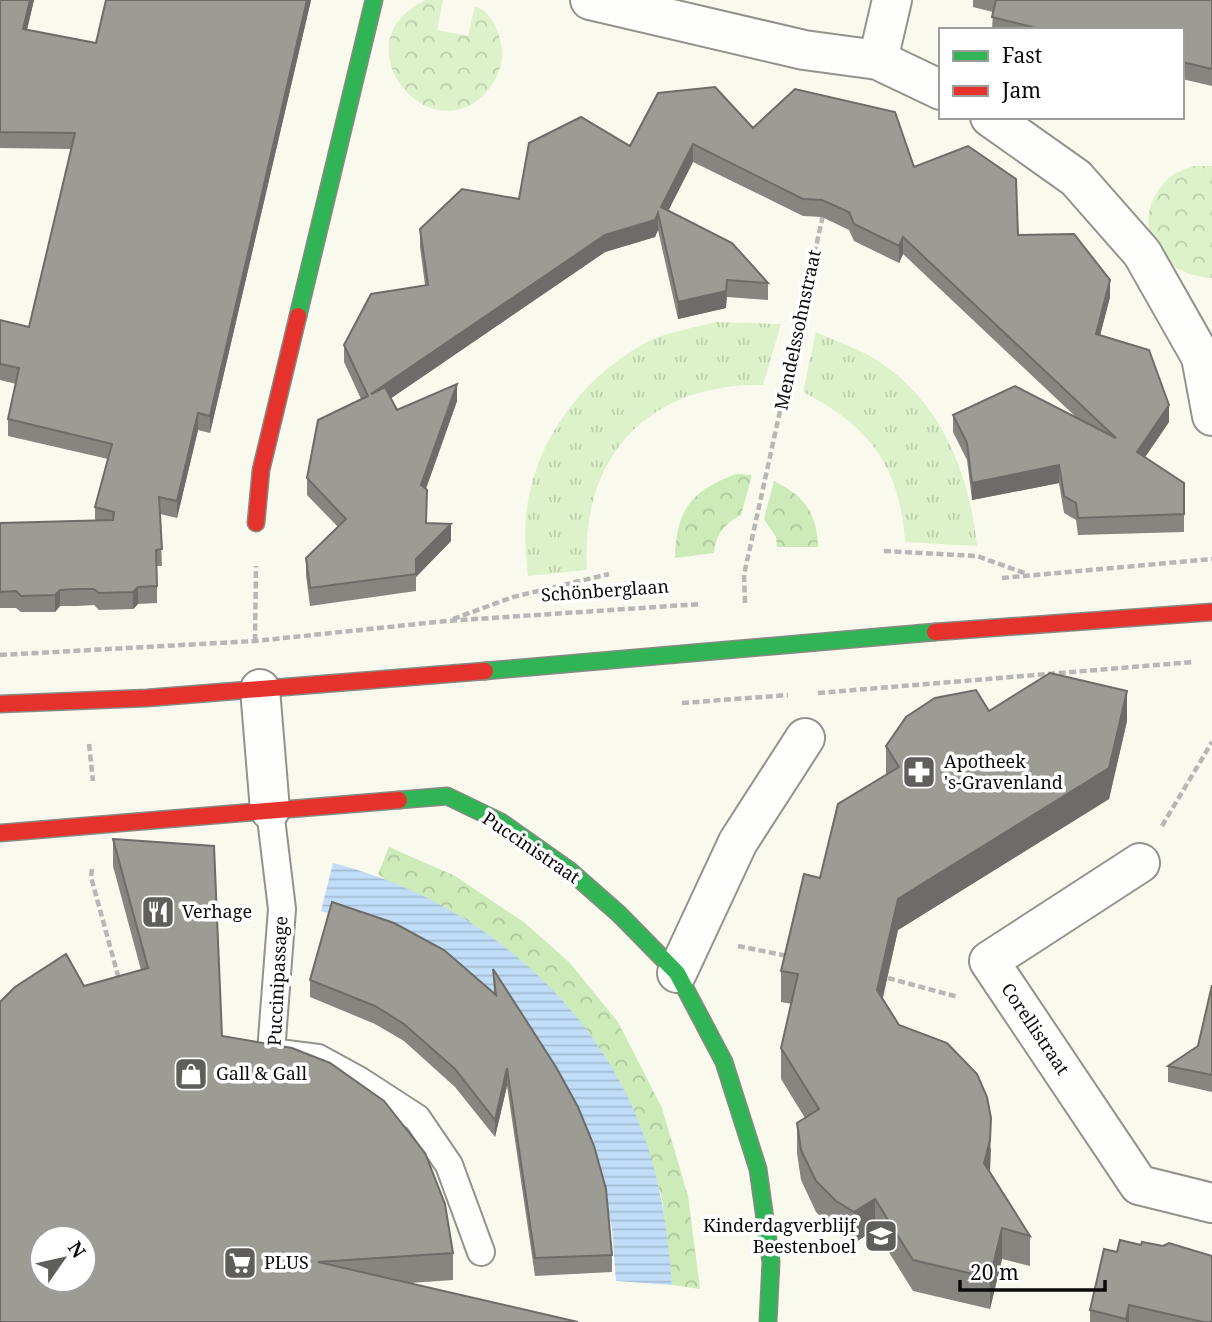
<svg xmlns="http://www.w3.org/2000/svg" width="1212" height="1322" viewBox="0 0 1212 1322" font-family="'Noto Serif',serif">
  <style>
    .grass { fill: url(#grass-tufts) }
    .forest { fill: url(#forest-crowns) }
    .park { fill: url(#park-crowns) }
    .water { fill: url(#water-rules) }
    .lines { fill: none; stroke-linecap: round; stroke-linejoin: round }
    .lane-casing { stroke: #93928d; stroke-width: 30 }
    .street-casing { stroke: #93928d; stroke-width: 42 }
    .fast-casing { stroke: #898984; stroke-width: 19 }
    .jam-casing { stroke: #898984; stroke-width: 19 }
    .path { stroke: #b7b7b5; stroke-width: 4.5; stroke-dasharray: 7 3.5; stroke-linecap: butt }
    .lane { stroke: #fefefc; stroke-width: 26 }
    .street { stroke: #fefefc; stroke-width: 38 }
    .fast { stroke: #30b455; stroke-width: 16 }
    .jam { stroke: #e5322d; stroke-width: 16 }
    .wall { fill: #86857f }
    .shaded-wall { fill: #6d6c68 }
    .building { fill: #9c9b94; stroke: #6d6c68; stroke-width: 2; fill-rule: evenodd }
    .labels { text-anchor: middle; stroke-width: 7; stroke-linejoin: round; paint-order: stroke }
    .street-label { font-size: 18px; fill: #0b0b0b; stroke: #fff }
    .poi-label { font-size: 18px; fill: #0b0b0b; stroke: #fff; text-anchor: start }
  </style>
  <defs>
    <pattern id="grass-tufts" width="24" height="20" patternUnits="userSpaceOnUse" patternTransform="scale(1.75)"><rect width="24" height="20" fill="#ddf2cb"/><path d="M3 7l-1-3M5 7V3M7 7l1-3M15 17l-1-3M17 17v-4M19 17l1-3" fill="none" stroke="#bccead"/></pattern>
    <pattern id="forest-crowns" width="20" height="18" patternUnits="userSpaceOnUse" patternTransform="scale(1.75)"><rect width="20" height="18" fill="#ccebb9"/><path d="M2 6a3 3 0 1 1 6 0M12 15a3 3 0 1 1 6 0" fill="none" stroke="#aec89e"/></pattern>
    <pattern id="park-crowns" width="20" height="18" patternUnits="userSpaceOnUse" patternTransform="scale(1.75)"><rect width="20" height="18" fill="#ddf2cb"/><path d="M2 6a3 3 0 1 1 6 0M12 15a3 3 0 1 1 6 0" fill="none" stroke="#bccead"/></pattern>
    <pattern id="water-rules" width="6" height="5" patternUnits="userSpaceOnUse" patternTransform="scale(1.75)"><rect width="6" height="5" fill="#c1ddf8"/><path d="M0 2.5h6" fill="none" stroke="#a4bcd3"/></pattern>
  </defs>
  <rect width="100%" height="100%" fill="#faf9ee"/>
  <path class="grass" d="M715 322 781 324 763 385C649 383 580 456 587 570L528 576C525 548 523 519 530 491 544 428 591 371 649 341 668 332 694 328 715 322Z
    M816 332C833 340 853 347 870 356 939 396 969 470 977 546L905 542C900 466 869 426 803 392Z"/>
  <path class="forest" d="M736 474 752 475 741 515C724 524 716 534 714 553L675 558C676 510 691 491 736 474Z
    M774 481C804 496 817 512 818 547H777L776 537 764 519Z
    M389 847 455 876 525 923 569 962 618 1022 662 1108 688 1196 700 1289 672 1285 662 1199 643 1133 620 1083 587 1032 378 874Z"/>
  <path class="park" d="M426 0H443L437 30 468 36 475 6C493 13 499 32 502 49 504 63 497 78 489 89 432 159 335 42 426 0Z
    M1194 166H1212V278C1155 276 1126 218 1169 178 1175 172 1186 169 1194 166Z"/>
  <path class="water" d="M333 863C471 898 593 997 643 1133 661 1182 668 1233 672 1285L616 1281 612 1228 599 1173 363 925 321 911Z"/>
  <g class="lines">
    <defs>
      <path id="lane" d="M270 810 282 909 271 1052 318 1058 360 1081 417 1118 449 1165 481 1252"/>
      <path id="street" d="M590 0 804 50 878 60 941 90
        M878 60 892 0
        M990 117 1076 178 1142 253 1201 357 1212 416
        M260 689 270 810
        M1140 863 989 961 1139 1185 1212 1203
        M677 973 738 842 805 738"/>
      <path id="fast" d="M298 316 374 0
        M485 671 935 632
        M399 800 447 796 501 822 569 870 619 914 677 973 724 1062 758 1169 771 1262 768 1322"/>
      <path id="jam" d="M256 523 261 470 298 316
        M935 632 1212 612
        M0 704 147 698 485 671
        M0 833 399 800"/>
    </defs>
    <use href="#lane" class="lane-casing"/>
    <use href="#street" class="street-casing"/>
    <use href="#fast" class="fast-casing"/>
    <use href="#jam" class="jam-casing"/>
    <path class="path" d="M884 551 977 556 1027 574
      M1002 578 1212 559
      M745 603 744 575 823 215
      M453 619 513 597 609 574
      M255 641 256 566
      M0 655 255 641 446 621 701 604
      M818 693 1193 662
      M682 703 788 695
      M89 744 93 781
      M1162 826 1212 742
      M92 869 91 877 120 983
      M738 946 788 956
      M888 978 958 997"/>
    <use href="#lane" class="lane"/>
    <use href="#street" class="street"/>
    <use href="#fast" class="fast"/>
    <use href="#jam" class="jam"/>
  </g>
  <path class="wall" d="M0 0H34L27 30 96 43 311 0 210 433 198 430 177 518 160 514 162 566H157V603L138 604 133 609 99 610 94 605 77 606H60L55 612H21L16 608H0V523L95 520V507L108 459 8 436V419L16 384 0 380V320L29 327 71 149 0 148Z
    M973 0H1212V86L1182 79V30H992L993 12 973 7Z
    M753 128 914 167 1110 297 1100 335 1169 422 1145 457 1184 483V532L1078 535 1076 520 1064 513 1059 483 972 500 967 460 953 432V415L1077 418 903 254 899 263 854 241 849 230 822 217 803 216 693 162 668 211 768 283V300L727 297 726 308 678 319 658 230 655 237 605 252 391 398 397 410 457 401 426 489V523L451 541 416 577V591L310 606 306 575V558L338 527 307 495V478L361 399 344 362V345L425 285 420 247V229L519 199 630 146Z
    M989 711 1127 721 1109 799 898 930 883 998 899 1025 991 1149 990 1172 1030 1236V1266L1002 1259 990 1309 913 1291 875 1230 854 1243 836 1232 816 1212 801 1180 797 1153V1123L805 1118 781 1079V1048L792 1004 781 1002V971L820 878 886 775V746Z
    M113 839 222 1036 453 1253V1280L410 1283 0 1322 84 986 141 970 113 866Z
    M493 969 612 1255V1272L535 1276 507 1086 495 1137 455 1087 404 1041 375 1024 310 997V980L494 993Z
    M1212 985V1092L1168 1082V1066L1198 1046Z
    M1141 1245 1163 1246 1212 1322H1090V1310L1117 1252Z"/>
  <path class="shaded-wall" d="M30 0H34L23 46V29Z
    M307 0H311L210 433V416Z
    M693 144V162L661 225V207Z
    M658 213V230L655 237 605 252 371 412V394L605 235Z
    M903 237V254L899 263V246Z
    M727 280 726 308 678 319V302Z
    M1110 280V297L1096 351V334Z
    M457 384V401L421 502V485Z
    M1169 405V422L1137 469V452Z
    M198 413V430L177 518V501Z
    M1059 465V483L972 500V483Z
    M451 524V541L416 577V559Z
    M138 587V604L133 609V592Z
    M60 590V606L55 612V595Z
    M1127 691V721L1109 799 898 930 877 1021V990L898 899Z
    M507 1068V1086L495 1137V1120Z
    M991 1118 990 1171 984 1194V1163Z
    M875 1199V1230L854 1243V1212Z
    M1002 1228V1259L990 1309V1278Z
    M1129 1305V1322H1126V1319Z"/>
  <path class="building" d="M0 0H30L23 29 96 43 106 0H307L210 416 198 413 177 501 159 497 162 549 156 550 157 586 138 587 133 592 99 593 94 589H77L60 590 55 595 21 596 16 591 0 592V523L113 520 114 512 95 507 112 444 8 419 19 368 0 364V320L29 327 75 133 0 132Z
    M996 0H1212V69L1182 62V30H1044L992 17Z
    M715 87 753 128 795 89 895 112 914 167 968 146 1016 179 1018 235 1074 234 1110 280 1096 334 1149 350 1169 405 1137 452 1184 483V514L1078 518 1076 503 1064 496 1059 465 972 483 967 443 953 415 1015 386 1116 438 903 237 899 246 854 224 849 212 822 200 803 199 693 144 661 207 732 243 768 283 727 280 726 291 678 302 658 213 655 220 605 235 371 394 385 387 397 410 457 384 421 485 427 490 426 523 451 524 416 559V574L310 588 306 558 346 519 307 478 318 420 368 396 344 345 371 294 428 285 420 229 462 189 519 199 529 143 581 117 630 146 658 93Z
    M1050 673 1127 691 1109 768 898 899 877 990 899 1025 947 1043 977 1074 987 1097 991 1118 990 1140 984 1163 1030 1236 1002 1228 990 1278 913 1260 875 1199 854 1212 836 1201 816 1181 801 1150 797 1123 819 1109 781 1048 798 974 781 971 804 874 820 878 838 804 899 767 886 746 906 717 935 698 976 690 989 711Z
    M113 839 214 846 222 1036 292 1048 330 1063 384 1101 425 1153 445 1204 453 1253 318 1262 578 1322H0V1002L15 987 66 954 84 986 148 968ZM42 1238H84V1280H42Z
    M332 902 394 923 444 950 496 995 493 969 556 1067 578 1107 594 1146 606 1189 612 1255 535 1258 507 1068 495 1120 455 1069 404 1024 375 1006 310 980Z
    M1212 985V1075L1168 1066 1198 1046Z
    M1120 1240 1141 1245 1142 1242 1163 1246 1169 1243 1212 1256V1322H1203L1129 1305 1126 1319 1090 1310 1104 1249 1117 1252Z"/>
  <defs>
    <symbol id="pharmacy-square" viewBox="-11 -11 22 22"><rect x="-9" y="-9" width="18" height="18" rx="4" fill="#5f5e5a" stroke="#fff"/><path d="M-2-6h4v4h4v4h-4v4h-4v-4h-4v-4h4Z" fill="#fff"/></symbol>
    <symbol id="restaurant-square" viewBox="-11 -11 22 22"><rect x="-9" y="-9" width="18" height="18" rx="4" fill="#5f5e5a" stroke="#fff"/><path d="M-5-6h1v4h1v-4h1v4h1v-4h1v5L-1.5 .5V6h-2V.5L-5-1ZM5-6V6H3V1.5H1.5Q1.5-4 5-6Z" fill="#fff"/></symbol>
    <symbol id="shop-square" viewBox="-11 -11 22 22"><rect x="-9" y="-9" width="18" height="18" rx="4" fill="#5f5e5a" stroke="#fff"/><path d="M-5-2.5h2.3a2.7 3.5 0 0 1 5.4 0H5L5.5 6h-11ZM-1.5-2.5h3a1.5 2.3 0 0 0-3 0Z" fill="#fff"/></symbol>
    <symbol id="school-square" viewBox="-11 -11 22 22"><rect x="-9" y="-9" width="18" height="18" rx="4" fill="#5f5e5a" stroke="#fff"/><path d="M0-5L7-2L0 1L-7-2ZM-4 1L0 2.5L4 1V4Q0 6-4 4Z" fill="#fff"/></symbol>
    <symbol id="supermarket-square" viewBox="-11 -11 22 22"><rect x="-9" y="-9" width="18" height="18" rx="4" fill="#5f5e5a" stroke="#fff"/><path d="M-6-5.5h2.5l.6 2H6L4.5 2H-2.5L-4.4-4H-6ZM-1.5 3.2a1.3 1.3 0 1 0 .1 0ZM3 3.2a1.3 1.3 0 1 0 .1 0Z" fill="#fff"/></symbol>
  </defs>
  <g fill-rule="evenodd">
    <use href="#pharmacy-square" x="900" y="753" width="38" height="38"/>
    <use href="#restaurant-square" x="139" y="893" width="38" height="38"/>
    <use href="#shop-square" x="172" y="1055" width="38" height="38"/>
    <use href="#school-square" x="862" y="1217" width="38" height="38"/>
    <use href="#supermarket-square" x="221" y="1244" width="38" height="38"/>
  </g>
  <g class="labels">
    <g class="street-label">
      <text transform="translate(798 330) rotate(-78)" y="6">Mendelssohnstraat</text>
      <text transform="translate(605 591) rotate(-4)" y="6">Schönberglaan</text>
      <text transform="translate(531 848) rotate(34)" y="6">Puccinistraat</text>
      <text transform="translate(278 981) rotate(-87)" y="6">Puccinipassage</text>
      <text transform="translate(1035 1029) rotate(56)" y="6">Corellistraat</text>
    </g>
    <g class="poi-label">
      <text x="944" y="768">Apotheek<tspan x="944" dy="21">'s-Gravenland</tspan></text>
      <text x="182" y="918">Verhage</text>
      <text x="216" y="1080">Gall &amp; Gall</text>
      <text x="856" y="1232" text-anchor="end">Kinderdagverblijf<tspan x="856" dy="21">Beestenboel</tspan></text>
      <text x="264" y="1269">PLUS</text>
    </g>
  </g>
  <rect x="939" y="28" width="245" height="91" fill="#ffffff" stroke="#9d9d9d" stroke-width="2"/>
  <rect x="953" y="51" width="35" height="10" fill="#30b455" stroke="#9d9d9d" stroke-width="2"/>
  <text x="1002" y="63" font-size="21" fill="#0b0b0b">Fast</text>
  <rect x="953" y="86" width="35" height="10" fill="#e5322d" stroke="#9d9d9d" stroke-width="2"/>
  <text x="1002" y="98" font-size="21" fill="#0b0b0b">Jam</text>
  <g transform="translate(63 1259) rotate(56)"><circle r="33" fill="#ffffff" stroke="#9d9d9d" stroke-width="2"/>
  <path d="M0-5L12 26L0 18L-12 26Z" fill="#5f5e5a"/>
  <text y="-10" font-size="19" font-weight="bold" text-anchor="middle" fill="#0b0b0b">N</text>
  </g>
  <path d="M960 1280v10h145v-10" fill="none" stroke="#0b0b0b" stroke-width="3.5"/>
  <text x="970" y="1280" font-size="21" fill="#0b0b0b" stroke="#ffffff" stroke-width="5" paint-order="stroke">20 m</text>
</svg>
